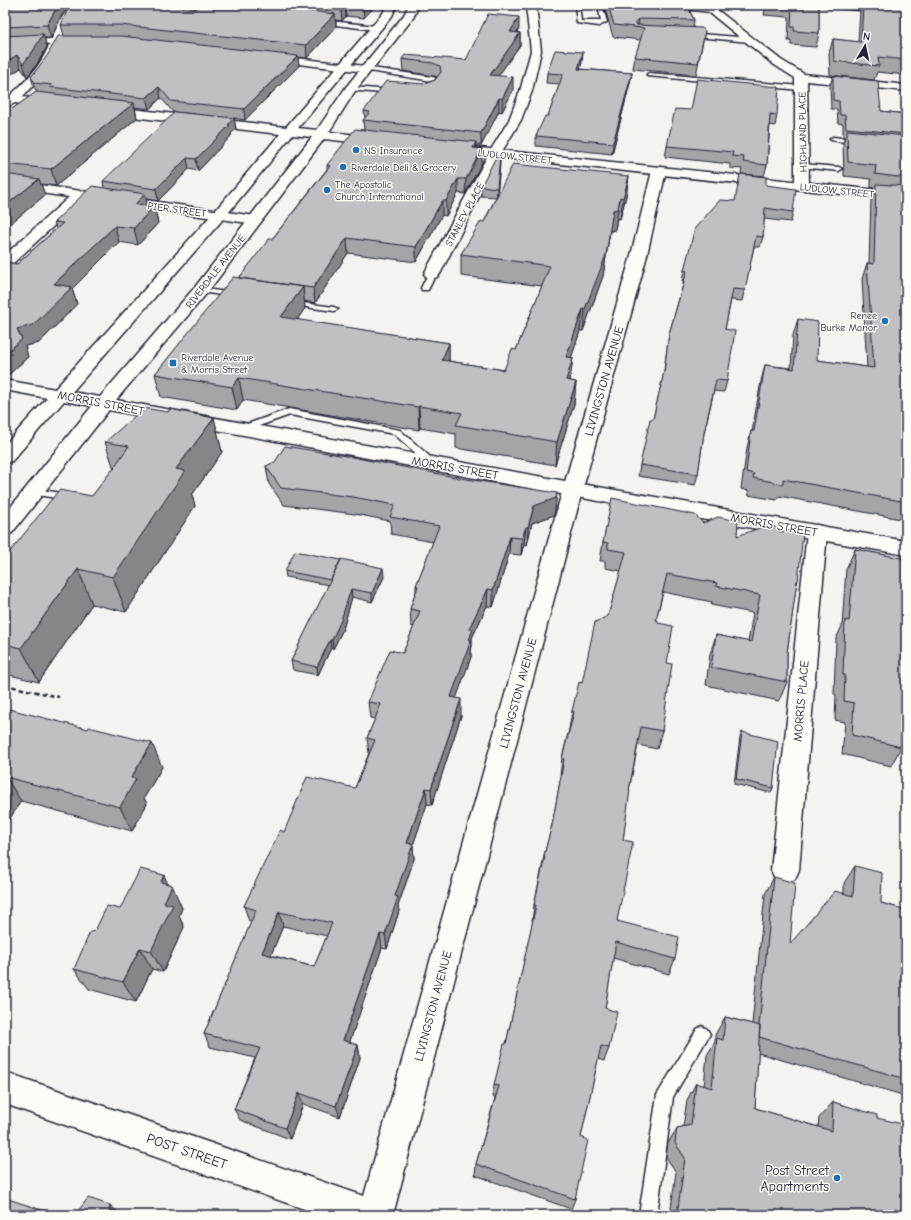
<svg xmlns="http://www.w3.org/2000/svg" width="911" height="1220" viewBox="0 0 911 1220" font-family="'Comic Neue',sans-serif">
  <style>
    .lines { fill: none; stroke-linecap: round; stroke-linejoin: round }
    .lane-casing { stroke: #22223b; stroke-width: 3 }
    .street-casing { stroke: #22223b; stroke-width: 3 }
    .secondary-casing { stroke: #22223b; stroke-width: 3 }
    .path { stroke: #22223b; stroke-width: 2.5; stroke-dasharray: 4.5 3; stroke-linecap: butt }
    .lane { fill: #fdfcf7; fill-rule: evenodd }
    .street { fill: #fdfcf7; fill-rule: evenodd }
    .secondary { fill: #fdfcf7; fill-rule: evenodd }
    .wall { fill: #a5a4a7; stroke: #22223b; fill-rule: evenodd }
    .shaded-wall { fill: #868688; stroke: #22223b }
    .building { fill: #c0bfc2; stroke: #22223b; fill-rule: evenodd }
    .poi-dot { fill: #1f6fb2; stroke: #fdfcf7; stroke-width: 1.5 }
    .labels { text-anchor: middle; stroke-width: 3; stroke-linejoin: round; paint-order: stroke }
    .far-street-label { font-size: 10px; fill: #22223b; stroke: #fdfcf7 }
    .far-poi-label { font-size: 10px; fill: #22223b; stroke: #fdfcf7; text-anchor: start }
    .street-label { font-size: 12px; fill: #22223b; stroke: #fdfcf7 }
    .near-street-label { font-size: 14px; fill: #22223b; stroke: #fdfcf7 }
    .near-poi-label { font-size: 14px; fill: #22223b; stroke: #fdfcf7; text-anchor: end }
  </style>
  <rect width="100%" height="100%" fill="#f4f3ef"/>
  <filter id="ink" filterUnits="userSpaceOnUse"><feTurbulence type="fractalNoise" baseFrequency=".025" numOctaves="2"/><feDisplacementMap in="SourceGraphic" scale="8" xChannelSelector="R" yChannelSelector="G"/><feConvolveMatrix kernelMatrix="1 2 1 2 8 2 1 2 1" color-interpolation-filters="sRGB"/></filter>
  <g filter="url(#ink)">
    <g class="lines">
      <defs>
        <path id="lane" d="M575 5H579L581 21H601L598 5H602L607 22 599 26 577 23Z
          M652 5 711 8 714 10 711 12 654 6Z
          M321 20 376 26 379 28 376 30 319 23 318 22Z
          M688 33 750 38 753 40 750 42 686 36 685 35Z
          M365 67 433 77 439 80 440 84 432 93 429 91 434 82 432 81 363 70 362 69Z
          M649 73 801 86 804 88 801 90 647 76V74Z
          M350 87 393 90 396 92 393 94 348 90V88Z
          M833 137 858 140 861 142 858 144 831 140 830 139Z
          M802 164 839 167 842 169 839 171 800 167V165Z
          M429 272H432L436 274 428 290H422L421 288Z
          M198 288 234 293 238 295 234 297 201 292 197 290Z
          M288 301 334 307 338 309 334 311 291 305 287 303Z
          M289 409 400 430 437 463 432 466 429 465 394 434 290 415 245 431 242 432 237 429 239 427Z
          M34 489 69 494 74 497 69 500 31 494 29 492 31 490Z
          M702 1026 707 1029 710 1034 707 1039 673 1097 657 1215H639L657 1095 697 1029Z"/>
        <path id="street" d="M526 5H536L541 51 532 91 521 120 501 153 440 274 437 277 432 279 427 277 424 274 489 153 509 120 520 91 531 51Z
          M700 5H711L781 60 804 74 906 85V91L807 81 809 186 807 189H797L795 186V78L773 64Z
          M80 38 84 39 85 41 84 43 5 47V41Z
          M269 55 365 66 371 69 365 72 265 60 263 58 265 56Z
          M659 167 664 168 666 171 646 259 580 499 393 1215H321L5 1104V1072L364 1196 560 499 630 259 652 171 654 168Z
          M5 180 255 216 260 217 262 220 260 223 255 224 83 199 10 266 5 268V255L69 197 5 188Z
          M817 525 824 527 827 532 799 870 795 879 785 882 775 879 771 870 807 532 810 527Z"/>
        <path id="secondary" d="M72 5H83L69 23 57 52 49 66 38 81 22 97 54 100 58 101 60 104 58 107 54 108 15 103 5 108V94L10 95 14 92C26 81 37 69 45 54 54 37 58 18 72 5Z
          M387 5H397L392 16 298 128 317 130 346 87 404 15 409 5H419L413 18 355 91 329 132 378 137 382 138 384 141 382 144 378 145 324 139 207 293 116 400 604 488 906 541V555L604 502 109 410 12 533 5 535V514L92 406 64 401 12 461 5 463V445L47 398 5 390V380L55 389 214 212 280 134 106 114 102 113 100 110 102 107 106 106 286 127 383 13ZM292 135 312 137 195 287 100 397 72 392 224 218Z
          M452 145 906 193V201L447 152 446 149 447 146Z"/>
      </defs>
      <use href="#lane" class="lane-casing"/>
      <use href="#street" class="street-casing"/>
      <use href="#secondary" class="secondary-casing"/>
      <path class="path" d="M5 685 59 697"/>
      <use href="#lane" class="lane"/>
      <use href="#street" class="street"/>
      <use href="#secondary" class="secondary"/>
    </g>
    <path class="wall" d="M5 5 62 15 51 38H44L47 47 37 64 27 77 21 68 5 78Z
      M72 5H376L364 18 346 16 342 21 336 20V27L307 58 298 57 299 66 245 120 234 118 236 129 231 134V136L198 171 189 169 158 201 146 199 148 205 154 206 158 223 138 245 119 242 72 289 77 304 39 343 25 346 28 357 5 378V262L17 264 56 229 54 222 104 188 103 181 195 114 173 112 161 98 149 109 135 107 137 118 56 186 41 184 45 195 5 228V114L37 92 34 87 31 77 64 36 61 25Z
      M481 5H517L514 9 481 6Z
      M604 5H687L694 20 693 28 705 31 696 75 633 69 635 57 641 40 613 37Z
      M757 5H906V75L877 72 874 80 830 75 829 53 833 39 858 42 860 11 819 7V33L816 47 791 45V41H788L789 17 764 15 766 6Z
      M519 29 517 32 520 33V45L498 76 513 90 502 112 499 111 481 146 476 145V148L482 149V163L465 194 458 193 446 216 442 215 416 262 348 253 315 303 304 301 305 308 297 320 449 343V361L504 370 516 350 542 286 461 276V254L484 222 496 197 481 196V186L500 156 497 196 629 176 626 196 620 219 617 218 615 230 610 231 603 276 583 331H580L571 358 570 381 576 382 574 404 555 465 456 448V434L420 428 419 430 243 400 237 410 161 397 155 374 239 278 272 239 327 169V165L364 130 363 120 365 118 364 111 424 84 435 80 437 77 434 76 403 71 402 59 466 60Z
      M582 62 580 69 632 73 630 83 612 154 536 146V136L548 116 560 84 546 83 547 73Z
      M833 76 881 111 906 114V520L779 496 777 500 748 495 749 491 741 489 747 448 751 431H752L761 381 765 365 791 368 793 335 798 319 817 360 867 367 862 279 867 263H869L871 199 874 188H871V179L844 176 843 143 845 137H843V124L838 123 837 109H831L830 85Z
      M691 110 777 115 775 126 770 125 767 165 764 176 741 174 742 169 730 168V164L665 157 667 146Z
      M766 185 793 212 791 222 764 219 763 237 760 247H754L742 301 731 300 725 329 727 381 724 392 714 391 704 433 698 474 695 485 638 476 640 465 653 419 663 377 669 334 684 281H682L684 270 735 201Z
      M168 412 214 418 222 452 192 495 195 506 126 612 92 604 39 682 5 674V558L92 496 114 469 105 442Z
      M266 466 555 510 554 515 532 523 527 545 524 544 521 555 509 554 493 607 487 606 472 638V646L471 651V657L456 698 461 716 432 805 427 804 413 845 414 859 398 906 399 911 387 949 382 948 349 1043 358 1045 360 1058 340 1117 303 1104 290 1139 240 1120 234 1109 255 1058 210 1047 204 1034 252 921H249L244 906 284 832 355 788 369 753 367 738 375 719 370 718 368 702 403 653 414 627 411 626 410 609 416 591V586L433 542 391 534 390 521 355 514 284 505 269 484ZM283 926 327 936 314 967 271 955Z
      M703 523 737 536 798 581 796 587 787 653V682L779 701 706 685 710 654 716 635 748 642 753 613 711 605 712 602 663 592 656 620 658 623 667 663 662 731 657 749 638 745 629 790 623 840 617 921 675 959 669 974 613 958 605 1008 609 1048 604 1061 598 1059 581 1137 575 1199 571 1209 475 1175 476 1164 495 1098 493 1097 494 1085 506 1044 533 921H532L534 905 541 872 544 855 552 825 561 776H560L562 758 569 729 572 711 608 616 621 571 605 568V561H600L603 542Z
      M855 549 906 559V691L903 697 901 747 891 766 842 754 845 722 835 720 836 695 834 694 836 639 842 626 846 569Z
      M285 571 384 577 372 602 352 597 343 629 333 649 331 648 318 675 293 670 291 661 329 585 286 577Z
      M5 708 162 767 144 798 147 804 132 831 21 801 5 826Z
      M742 732 773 788 771 793 734 784 740 737Z
      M855 866 881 903 906 910V1096L758 1053 755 1108 818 1127 819 1118 833 1102 877 1118 906 1215H670L676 1172 666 1157 668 1143 677 1128 683 1127 687 1100 696 1083 704 1086 707 1055 715 1042V1035L725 1017 752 1024 765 894 774 877 790 944 844 893V883Z
      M168 884 182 908 179 916 184 927 163 972 152 969 136 1002 89 989 74 969 95 931 120 909Z"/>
    <path class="shaded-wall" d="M58 5H71L62 15 51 38 47 25Z
      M195 5H200L201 11 197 14Z
      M284 5H288L289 15Z
      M344 5H345L346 16 342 21 341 8Z
      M364 5H376L364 18 363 6Z
      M335 14 336 27 307 58 306 45Z
      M519 17V29L510 44V32Z
      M639 19 638 28 635 22Z
      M520 33V45L490 88V75Z
      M43 34 47 47 37 64 27 77 23 64Z
      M583 52 582 62 577 79 578 69Z
      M17 55 21 68 5 78V63Z
      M298 56 299 66 245 120 244 109Z
      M632 73 630 83 612 154 613 143Z
      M513 77V90L502 112V99Z
      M159 87 161 98 149 109 146 98Z
      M499 98V111L481 146V133Z
      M134 103 137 118 56 186 51 169Z
      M234 118 236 129 231 134V136L198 171 196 159Z
      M476 142V156L473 148Z
      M482 149V163L465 194 466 179Z
      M500 156V165L497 197V188Z
      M187 158 189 169 158 201 156 189Z
      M629 176 626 196 620 219 623 198Z
      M39 179 45 195 5 228V206Z
      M458 179V193L446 216V201Z
      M145 194 149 210 135 204Z
      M620 197 615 230 610 231 603 276 583 331 585 309 613 210Z
      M442 201V215L416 262V247Z
      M154 206 158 223 138 245 134 228Z
      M115 226 119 242 72 289 77 304 39 343 25 346 28 357 5 378V354L17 329 54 284Z
      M347 238 348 253 315 303 313 288Z
      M303 287 305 308 284 339 281 317Z
      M583 309 580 331 564 380 566 357Z
      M449 343V365L442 360Z
      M573 358 570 381 566 380Z
      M239 378 243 400 237 410 232 387Z
      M576 382 574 404 555 465 557 442Z
      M419 406 420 428 419 430 418 407Z
      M214 418 222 452 192 495 195 506 126 612 113 577 176 469Z
      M557 493 555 510 554 515 532 523 527 545 528 527 534 506Z
      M526 527 524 544 521 555 522 538Z
      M510 537 509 554 493 607V590Z
      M383 568 384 577 372 602V593Z
      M78 569 92 604 39 682 21 648Z
      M351 589 352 597 343 629 333 649 332 640Z
      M488 589 487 606 472 638V646L471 651V657L451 713V697L469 629Z
      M330 640 331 648 318 675 317 667Z
      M461 699V716L432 805 431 789Z
      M152 743 162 767 144 798 147 804 132 831 120 807 131 778Z
      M6 777 21 801 5 826V779Z
      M426 788 427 804 413 845 414 859 398 906 399 911 387 949 385 935 395 896 407 843Z
      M164 875 170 889 172 885 182 908 179 916 184 927 163 972 151 951 164 903 161 882Z
      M279 912 283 926 266 967 262 953Z
      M380 934 382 948 346 1053 343 1040Z
      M140 948 152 969 136 1002 123 982Z
      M358 1045 360 1058 340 1117 336 1106Z
      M299 1093 303 1104 290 1139 285 1128Z
      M110 1205 121 1215H109Z"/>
    <path class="building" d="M5 5H58L47 25 5 27Z
      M72 5H152L196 9 201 5H284L285 8 335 14 306 45 120 25H61L67 11Z
      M312 5H344L341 8Z
      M608 5H687L694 20 639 19 635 22 637 25 702 28 705 31 698 63 635 57 644 28 614 25Z
      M792 5H819V33L794 31V27H791Z
      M863 5H906V60L878 57 879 66 834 61 833 39 861 42Z
      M488 14 519 17 510 32 520 33 490 75 513 77 502 99 499 98 481 133 363 120 370 112 364 111 386 81 424 84 435 80 441 72 440 66 433 63 402 59 405 55 466 60Z
      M43 34 33 51 23 64 17 55 5 63V36Z
      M58 36H121L298 56 244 109 171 101 159 87 146 98 50 87 52 85 35 83 31 77 47 56Z
      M555 50 583 52 578 69 632 73 613 143 536 136 545 116H548L563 74 547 73Z
      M833 76 878 81 881 111 906 114V134L846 128 845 115H840L839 101 833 100Z
      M697 79 779 87 777 115 770 114 767 165 743 162 744 157 732 156 733 152 667 146 675 109 691 110Z
      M36 92 134 103 51 169 5 164V114Z
      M175 112 234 118 228 125H230L196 159 187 158 156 189 103 181Z
      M355 129 476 142 473 148 482 149 466 179H458L446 201H442L416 247 347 238 313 288 239 278 269 239H272L330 166 327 165Z
      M847 130 906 136V178L875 174 876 165 848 162Z
      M497 155 500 156 497 188 481 186Z
      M513 164 629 176 623 198 620 197 618 209 613 210 606 255 585 309H583L566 357 573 358 566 380 576 382 557 442 456 425 462 413 419 406 418 407 239 378 232 387 155 374 233 277 303 287 281 317 449 343 442 360 504 370 512 349 516 350 550 266 461 254 481 221 484 222Z
      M5 174 39 179 5 206Z
      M740 174 766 177V185L796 189 793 212 765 208 763 237 756 236 745 290 733 289 725 329 735 331 727 381 716 380 704 433 698 474 640 465 650 419H653L664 372 669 334 687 271 684 270 695 228 720 200 735 201Z
      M876 184 906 186V502L783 479V484L753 478 754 474 746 472 751 431H754L765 365 794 369 798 319 818 322 817 360 874 368 867 263 874 264Z
      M92 186 145 194 135 204 154 206 134 228 115 226 54 284 72 287 33 325 17 329 22 339 5 354V262L17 264 63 223 54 222Z
      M144 408 168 412 170 409 214 418 176 469 185 471 113 577 78 569 21 648 5 644V558L59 490 92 496 111 471 115 468 114 467 129 446 105 442Z
      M285 446 352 457 460 478 557 493 556 498 534 506 528 527H526L522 538 510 537 493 590 488 589 469 629H473L469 640H471L451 697 461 699 431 789 426 788 407 843 413 844 395 896 398 897 385 935 380 934 343 1040 358 1045 336 1106 299 1093 285 1128 234 1109 260 1048 204 1034 256 910 244 906 280 830 284 832 307 777 355 788 375 740 367 738 381 704 368 702 390 650 403 653 420 611 410 609 418 586H416L439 526 390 517 395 505 353 497 281 488 266 466 275 462ZM279 912 332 923 314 967 262 953Z
      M612 498 695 515 703 523 718 517 738 521 737 536 768 525 775 527 780 532 790 530 803 533 798 581H797L787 653V682L711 667 716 635 751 642 760 595 716 586 717 583 667 574 656 620H658V623L673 626 667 663 672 664 662 731 641 727 629 790H630L623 840 633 842 617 921 679 937 675 959 616 942 605 1008 617 1012 609 1048 601 1046 581 1137 588 1140 575 1199 476 1164 499 1086 494 1085 504 1044H506L536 905H534L545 856 544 855 552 825 564 759 562 758 574 712 572 711 579 682 582 683 595 622 608 616 626 552 608 549V543L603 542Z
      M855 549 906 559V689L903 688 901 747 852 735 854 703 844 701 845 675H843L845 620 849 621Z
      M295 551 341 560 331 580 285 571Z
      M341 559 383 568 372 593 351 589 341 620 332 640H330L317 667 291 661Z
      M5 708 88 729 89 727 152 743 131 778 136 779 120 807 6 777 5 779Z
      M742 732 778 741 773 788 736 779Z
      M855 866 882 873 881 903 906 910V1079L759 1037 760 1026H759L774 877 795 883 790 944 835 891 853 896Z
      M140 869 164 875 161 882 172 885 164 903 173 905 151 951 140 948 123 982 74 969 90 932 95 931 107 906 120 909Z
      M725 1017 760 1026 755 1108 832 1131 833 1102 877 1115V1118L906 1125V1215H677L685 1158 675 1143 677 1128 691 1125 696 1083 712 1088 717 1038 723 1040Z
      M5 1198 42 1210 65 1214 66 1212 74 1215H5Z
      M88 1198 110 1205 109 1215H75Z"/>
  </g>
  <g class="poi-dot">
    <circle cx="356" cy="150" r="4"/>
    <circle cx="343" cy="167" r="4"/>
    <circle cx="327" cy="190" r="4"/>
    <circle cx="885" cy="321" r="4"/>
    <rect x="169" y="359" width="8" height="8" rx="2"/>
    <circle cx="837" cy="1178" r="4"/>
  </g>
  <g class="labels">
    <g class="far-street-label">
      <text transform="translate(802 132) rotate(-91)" y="4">HIGHLAND PLACE</text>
      <text transform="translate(515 156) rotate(6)" y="4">LUDLOW STREET</text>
      <text transform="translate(837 190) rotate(6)" y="4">LUDLOW STREET</text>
      <text transform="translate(177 209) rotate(8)" y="4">PIER STREET</text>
      <text transform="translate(464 214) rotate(-62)" y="4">STANLEY PLACE</text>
      <text transform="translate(215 271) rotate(-52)" y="4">RIVERDALE AVENUE</text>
    </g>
    <g class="far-poi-label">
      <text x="364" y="154">NS Insurance</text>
      <text x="351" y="171">Riverdale Deli &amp; Grocery</text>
      <text x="335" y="188">The Apostolic<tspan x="335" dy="12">Church International</tspan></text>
      <text x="877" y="319" text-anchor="end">Renee<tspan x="877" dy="12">Burke Manor</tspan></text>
      <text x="181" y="361">Riverdale Avenue<tspan x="181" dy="12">&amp; Morris Street</tspan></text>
    </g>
    <g class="street-label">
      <text transform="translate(604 381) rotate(-74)" y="4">LIVINGSTON AVENUE</text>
      <text transform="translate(101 403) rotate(11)" y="4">MORRIS STREET</text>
      <text transform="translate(455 468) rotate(10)" y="4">MORRIS STREET</text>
      <text transform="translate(774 525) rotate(10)" y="4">MORRIS STREET</text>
      <text transform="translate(518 693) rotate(-75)" y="4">LIVINGSTON AVENUE</text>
      <text transform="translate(801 701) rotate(-85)" y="4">MORRIS PLACE</text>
      <text transform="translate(433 1006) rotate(-75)" y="4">LIVINGSTON AVENUE</text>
    </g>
    <g class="near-street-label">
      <text transform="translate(187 1151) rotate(19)" y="5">POST STREET</text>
    </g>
    <g class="near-poi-label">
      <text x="829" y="1175">Post Street<tspan x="829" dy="16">Apartments</tspan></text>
    </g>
  </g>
  <rect width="911" height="1220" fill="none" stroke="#fdfcf7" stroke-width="20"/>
  <rect x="10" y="10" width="891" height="1200" fill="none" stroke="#22223b" stroke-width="1.5" filter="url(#ink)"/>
  <g transform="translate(865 46) rotate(9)" stroke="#fdfcf7" stroke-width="3" paint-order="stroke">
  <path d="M0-3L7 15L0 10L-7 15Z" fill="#22223b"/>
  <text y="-6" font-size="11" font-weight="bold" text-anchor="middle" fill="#22223b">N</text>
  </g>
</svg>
